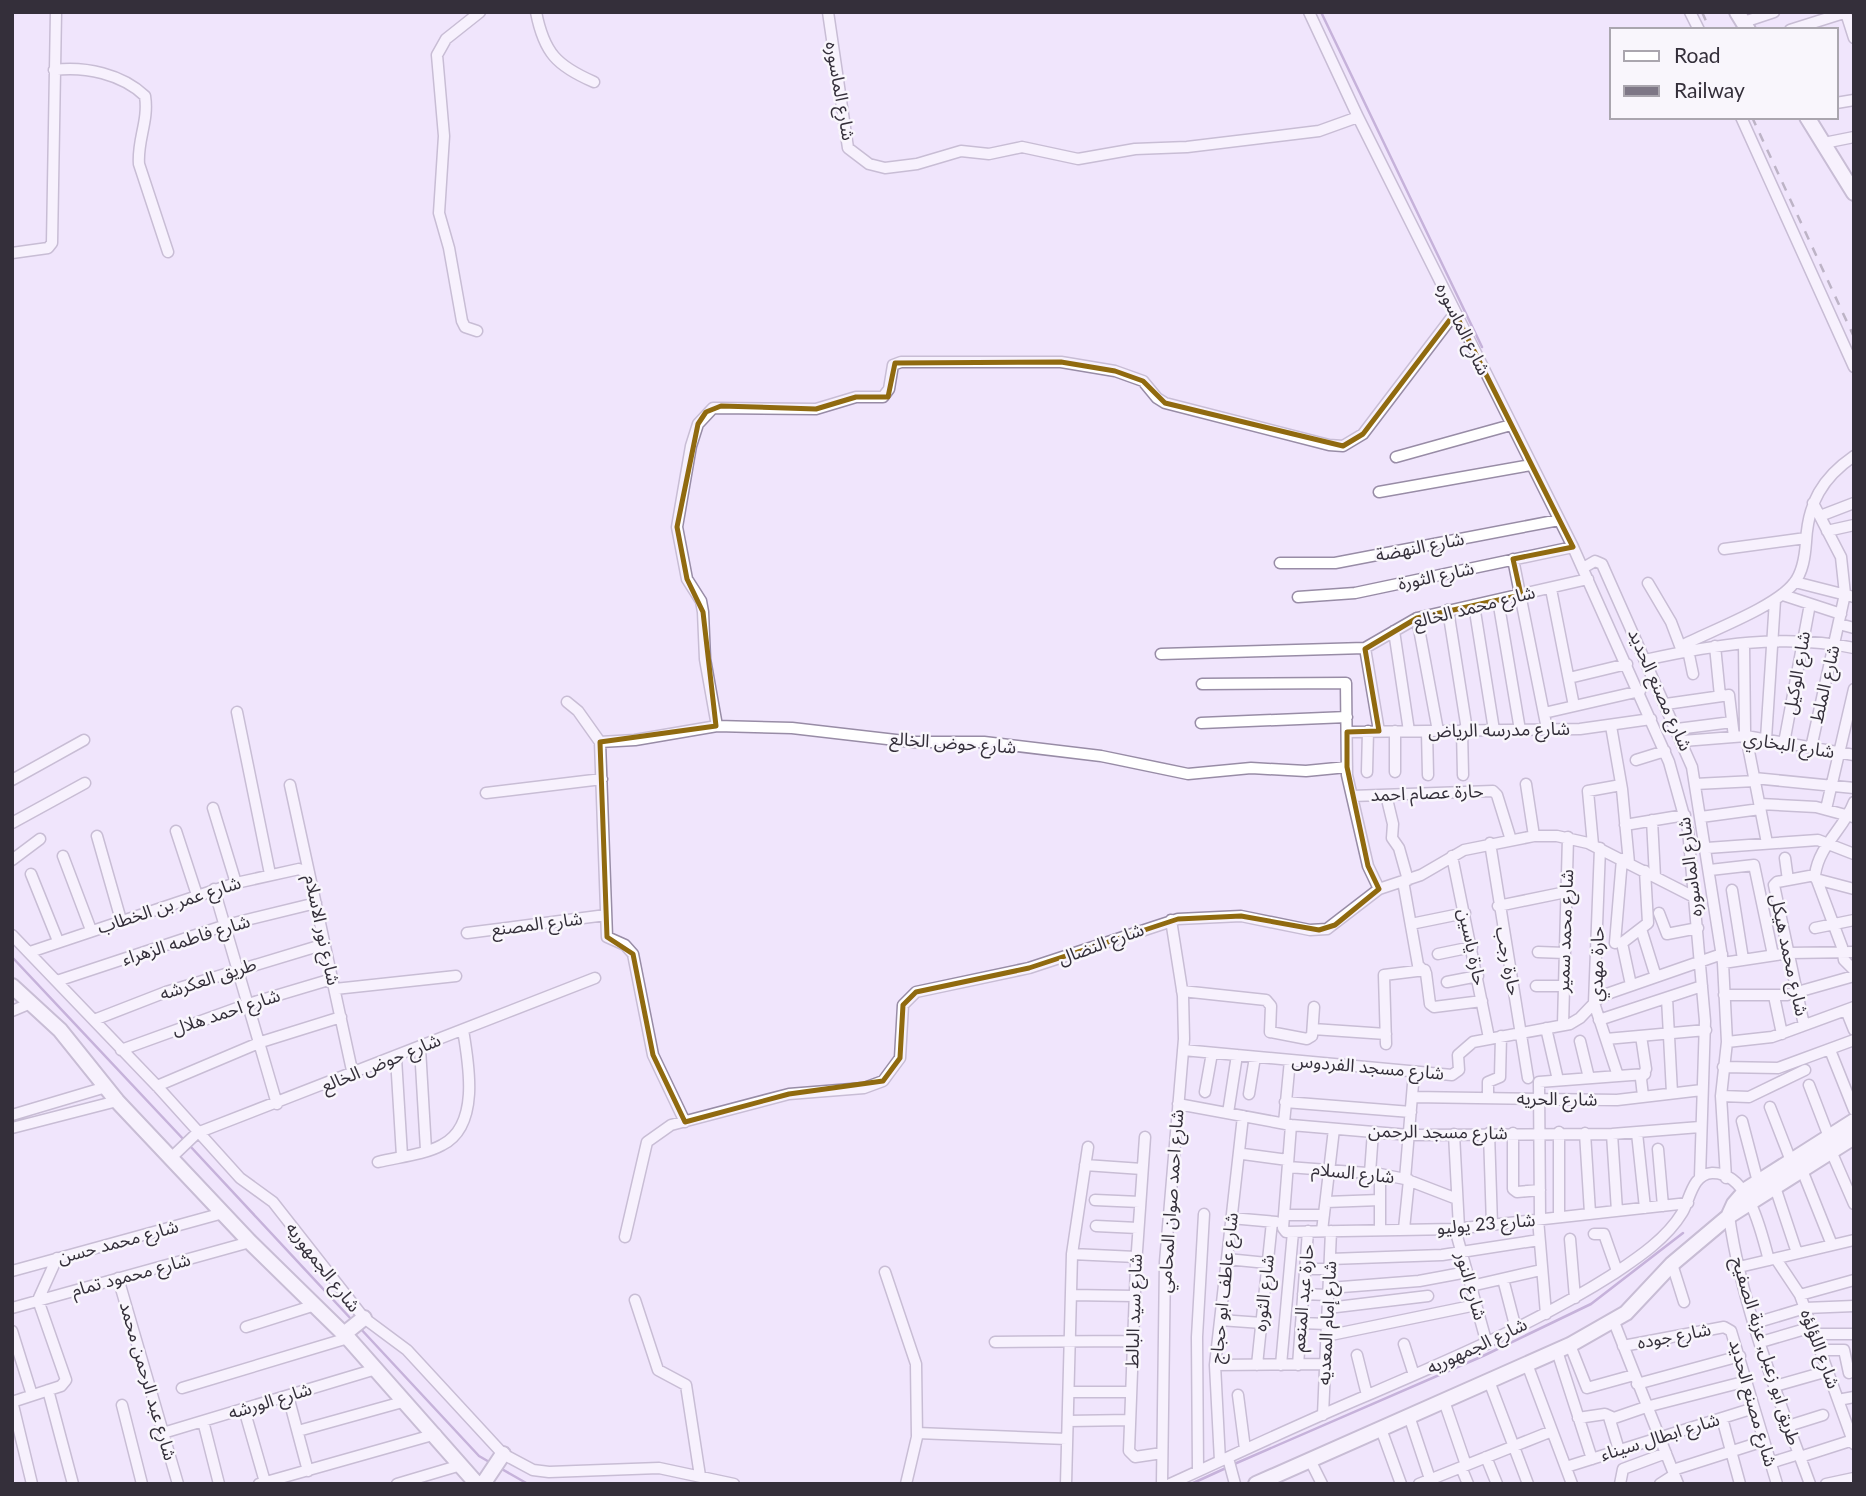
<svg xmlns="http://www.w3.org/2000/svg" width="1866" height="1496" viewBox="0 0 1866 1496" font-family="Lato,'Noto Sans Arabic',sans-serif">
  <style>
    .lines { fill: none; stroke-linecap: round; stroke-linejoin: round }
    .stream { stroke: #9274b2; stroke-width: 2.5 }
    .street-casing { stroke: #988ca6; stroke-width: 13 }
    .secondary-casing { stroke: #988ca6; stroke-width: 18 }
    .street { stroke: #fff; stroke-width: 10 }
    .secondary { stroke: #fff; stroke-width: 14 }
    .rail { stroke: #7e7786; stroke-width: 2.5; stroke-dasharray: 9 9; stroke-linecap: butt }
    .marked { fill: none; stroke: #906a0f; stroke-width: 5; stroke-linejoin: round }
    .labels { text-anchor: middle; stroke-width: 5; stroke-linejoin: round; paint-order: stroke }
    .street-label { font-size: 18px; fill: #342f3a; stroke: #f9f6fc }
  </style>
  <rect width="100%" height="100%" fill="#f0e5fc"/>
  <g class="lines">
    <path class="stream" d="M1321 12 1482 347
      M12 957 185 1141
      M190 1146 352 1320
      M359 1327 479 1456 491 1463
      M1232 1465 1483 1356 1591 1304 1683 1233
      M500 1468 528 1484
      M1191 1484 1226 1468"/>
    <defs>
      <path id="street" d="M536 12C544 53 557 66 594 82
        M828 12 848 148 869 164 885 168 917 164 961 151 989 154 1022 147 1078 159 1135 149 1187 147 1319 131 1358 117
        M1309 12 1358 117 1573 547 1669 762 1688 830 1705 1021 1700 1177
        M1690 12 1699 30
        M1846 13 1854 38
        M1744 22 1774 12
        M1790 30 1847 12
        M54 70C85 66 122 74 145 96 149 121 137 140 139 164L168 252
        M1836 103 1854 100
        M1741 117 1854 367
        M1824 143 1854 137
        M12 253 48 248 52 243 56 12
        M477 331 465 327 462 321 449 248 439 213 444 136 437 55 446 39 480 12
        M1396 457 1511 425
        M1379 492 1531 465
        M1820 516 1854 503
        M1827 531 1854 525
        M1724 549 1806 538
        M1513 559 1547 729
        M1280 563H1335L1559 520
        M1583 568 1595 561 1602 564 1692 767 1723 963 1727 1042 1721 1096 1726 1178
        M1795 582 1854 597
        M1648 583 1671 622 1682 651
        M1551 589 1574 706
        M1783 595 1841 614
        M1298 597 1355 593 1573 547
        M1498 600 1520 730
        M1474 605 1494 730
        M1448 610 1467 730
        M1417 618 1438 731
        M1839 624 1854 628
        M1394 631 1409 731
        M1744 644 1745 731 1767 843
        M1681 646C1710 631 1776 607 1794 583 1803 572 1805 556 1806 542 1808 503 1822 478 1854 456
        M1715 646 1720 696
        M1365 648 1379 731
        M1688 650 1693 674
        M1161 654 1365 648 1417 618 1588 579
        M1645 660C1712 645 1786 633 1854 648
        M1569 678 1627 664
        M1202 684 1346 683 1347 775 1368 866 1379 889
        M567 702 578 711 600 742 607 937 625 945 633 954 653 1055 685 1122
        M1666 704 1729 695 1734 737
        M237 712 270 874
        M1544 713 1640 691
        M1201 723 1347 717
        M717 726 705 659 703 612 701 601 687 579 677 527 691 446 698 424 713 408 816 409 856 397H883L889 389 893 365 901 362H1061L1115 371 1143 381 1157 398 1165 403 1329 445 1343 446 1363 434 1455 313
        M1611 726 1622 789 1629 863
        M1677 729 1732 722
        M1462 730 1463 775
        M1395 731V772
        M1427 731 1428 775
        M1347 732 1580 729 1651 719
        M1766 739 1775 600
        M1683 741 1746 736 1854 755
        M600 742 635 740 717 726 792 728 913 742H984L1101 756 1188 774 1251 768 1306 771 1347 767
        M1784 743 1810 604
        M1811 748 1845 594 1841 557 1813 503
        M1636 760 1665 751
        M1367 772 1368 731
        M1754 778 1854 788
        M12 780 84 740
        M1526 784 1534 836
        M1695 784 1755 781
        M290 785 353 1075
        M486 793 602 779
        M1386 795 1393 824 1392 838 1399 848 1408 880
        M1352 796 1493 791 1497 795 1511 840
        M1854 802C1844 829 1819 845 1815 875L1842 947 1844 960 1854 970
        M1760 804 1816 807 1853 817
        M213 808 236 883
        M1826 809 1854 689
        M1701 817 1760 809
        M1652 820 1655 877
        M12 823 85 783
        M1625 825 1685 815
        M176 831 197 895
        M97 836 121 920
        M1490 843 1528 1078
        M1593 845 1588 791 1621 785
        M1600 848 1594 1003 1618 1076
        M1707 848 1818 840 1854 854
        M63 856 91 930
        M1452 856 1489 1038
        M1785 858 1788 880
        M12 860 40 839
        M1710 870 1754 865 1773 955
        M31 874 58 941
        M1816 879 1854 889
        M1403 881 1418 965 1426 973 1430 1004 1434 1007 1482 1001
        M214 889 277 1104
        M1732 890 1743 959
        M1498 906 1566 892
        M1659 913 1667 934 1698 928
        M1411 924 1465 913
        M1815 928 1854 920
        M1641 929 1656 977
        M467 933 606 915
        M12 935 157 1086 240 1178 273 1202 364 1318 407 1350 503 1454 533 1470 549 1472 659 1468 734 1484
        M1615 943 1622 859
        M30 952 236 883 299 869 309 874
        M1538 952 1565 953
        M1438 954 1472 947
        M1723 963 1789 953 1854 952
        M57 981 226 925 316 903
        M1447 982 1478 976
        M1631 985 1622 943 1648 923 1645 871
        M1536 986H1564
        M335 989 456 976
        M1182 991 1266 1000 1271 1006 1270 1032 1307 1039 1312 1036 1314 1007
        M1724 995H1787L1854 976
        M1774 996 1782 1034
        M1667 998 1672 1093
        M1846 1010 1854 1030
        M12 1011 31 1003
        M94 1020 166 992 325 944
        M1599 1020 1702 986
        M1563 1025 1568 837
        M1804 1025 1774 885 1777 882 1815 875
        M1546 1028 1558 1080
        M1313 1029 1386 1034
        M1641 1036 1646 1069 1641 1079 1643 1096
        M1606 1039 1706 1030
        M1580 1041 1589 1078
        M1727 1042 1772 1037 1854 1007
        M1386 1044 1384 975 1425 970
        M420 1048 426 1150
        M121 1050 248 1004 332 979
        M1183 1050 1452 1075 1459 1070 1458 1055 1473 1042 1570 1024 1580 1018 1601 996 1722 954
        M1830 1050 1854 1110
        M396 1058 402 1156
        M1723 1067 1778 1068 1854 1040
        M1809 1085 1829 1137
        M157 1086 261 1042 341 1017
        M1205 1092 1212 1053
        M1249 1094 1255 1057
        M1721 1096 1749 1097 1805 1070
        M1412 1097 1617 1100 1702 1090
        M1488 1098V1082L1500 1077 1501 1036
        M1285 1102 1411 1112
        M1178 1104 1291 1125 1409 1135 1612 1134 1700 1127
        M1770 1107 1791 1161
        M1228 1113 1237 1055
        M12 1115 106 1087
        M1742 1121 1758 1182
        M1284 1123 1290 1060
        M1291 1125 1283 1228 1286 1232 1455 1229 1688 1203
        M12 1128 117 1101
        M1559 1132V1217
        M1489 1133 1492 1225
        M1513 1133V1189L1517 1192 1540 1190
        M1585 1133 1590 1213
        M1637 1133 1645 1208
        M1454 1134 1459 1228
        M1612 1134 1617 1211
        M1145 1137 1136 1265 1129 1451 1135 1457 1162 1453
        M1658 1149 1663 1206
        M1831 1151 1854 1204
        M1243 1154 1288 1160
        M172 1157 197 1133 595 978
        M378 1162C398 1157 424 1155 442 1145 480 1126 469 1065 463 1030
        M1085 1165 1142 1169
        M1288 1167 1380 1174 1405 1179 1457 1199
        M1802 1170 1832 1245
        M1370 1173 1373 1132
        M1405 1179 1414 1072
        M1775 1187 1797 1253
        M1095 1200 1140 1202
        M1326 1202 1380 1200
        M1284 1215H1324
        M1729 1216C1742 1308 1778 1397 1810 1484
        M1231 1218 1276 1222
        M1540 1218 1539 1082 1645 1074
        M1538 1219 1546 1314
        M1096 1226 1138 1228
        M1404 1229 1409 1180
        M1455 1229 1487 1344
        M1380 1230V1174
        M1322 1231 1334 1129
        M1594 1234H1604L1617 1271
        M625 1237 647 1142 671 1125 789 1094 864 1088 883 1081 900 1058 903 1005 916 992 1029 968 1178 919 1241 916 1310 930 1327 929 1379 889 1421 875 1464 850 1534 836H1557L1588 843 1694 897
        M1570 1239 1575 1298
        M1072 1254 1136 1257
        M1227 1259 1267 1263
        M1330 1259 1442 1255 1539 1240
        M1776 1259 1800 1295 1854 1444
        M1672 1264 1684 1302
        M1739 1267 1854 1240
        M1305 1269H1330
        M12 1271 223 1213
        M885 1272 916 1364 917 1437 906 1484
        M118 1278 178 1484
        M1503 1279 1516 1329
        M1471 1286 1541 1270
        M1329 1288 1419 1281 1467 1272
        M1303 1294 1328 1295
        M1071 1295 1134 1296
        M1800 1295 1854 1280
        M635 1300 658 1370 686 1385 700 1476
        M12 1308 250 1242
        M1328 1308 1428 1296
        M1220 1320 1262 1323
        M1614 1322 1678 1484
        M1301 1323 1327 1324
        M1755 1323 1805 1308 1854 1306
        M246 1327 312 1306
        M12 1331 32 1395
        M1814 1334H1854
        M1326 1336 1476 1305
        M995 1342 1133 1341
        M1761 1342 1812 1327
        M1404 1344 1414 1375
        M1570 1345 1587 1388 1634 1375
        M1623 1346 1724 1327 1731 1331 1777 1484
        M1820 1350H1844L1849 1373
        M1557 1351 1592 1459
        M1357 1355 1367 1395
        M1527 1364 1572 1484
        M1215 1365 1325 1364
        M1257 1365 1272 1222
        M1281 1365 1293 1232
        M1298 1365 1308 1231
        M1489 1381 1528 1484
        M1637 1384 1740 1356
        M1775 1386 1828 1371
        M182 1388 348 1338
        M48 1390 73 1484
        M1069 1392H1131
        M1238 1395 1245 1449
        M288 1396 308 1471
        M1838 1400 1854 1397
        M12 1401 32 1484
        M1444 1401 1466 1465
        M12 1402 61 1386 66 1380 38 1300 57 1258
        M122 1405 142 1484
        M244 1409 265 1482
        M1323 1415 1331 1231
        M1409 1416 1430 1479
        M1609 1417 1619 1450
        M1578 1418 1605 1414 1614 1418 1646 1407 1747 1381
        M1722 1418 1740 1484
        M203 1421 219 1484
        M1068 1421 1130 1420
        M1788 1426 1823 1415
        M1381 1429 1401 1484
        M298 1431 406 1401
        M163 1433 376 1369
        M917 1433 1067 1439
        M1486 1457 1497 1484
        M1800 1457 1853 1440
        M1228 1458 1235 1484
        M1310 1460 1322 1484
        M1220 1461 1215 1365 1243 1116
        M1770 1463 1799 1454
        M1461 1467 1468 1484
        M1566 1467 1754 1408
        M1673 1470 1764 1441
        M1198 1471 1197 1337 1204 1214
        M259 1484 436 1434
        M397 1484 461 1465
        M1066 1484 1072 1254 1088 1147
        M1162 1484 1165 1262 1184 1039 1183 996 1171 920
        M1170 1484C1236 1454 1301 1423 1368 1395 1453 1358 1537 1323 1615 1273 1639 1257 1667 1238 1682 1213 1690 1200 1692 1174 1712 1173 1750 1172 1761 1233 1769 1260
        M1419 1484 1552 1431
        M1620 1484 1623 1469 1666 1453
        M1660 1484 1674 1475
        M1826 1484 1854 1478"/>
      <path id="secondary" d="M1737 12 1748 30
        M1807 117 1854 193
        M12 986 60 1030 117 1101 250 1242 348 1338 477 1484
        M1729 1215 1734 1204 1747 1189 1854 1121
        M344 1334 364 1318
        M483 1484 503 1454
        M1256 1484 1570 1345 1626 1313 1672 1264 1729 1216 1854 1137"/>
    </defs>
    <use href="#street" class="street-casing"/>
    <use href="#secondary" class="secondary-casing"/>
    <use href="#street" class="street"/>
    <use href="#secondary" class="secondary"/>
    <path class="rail" d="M1702 12 1710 30
      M1752 117 1854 337"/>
  </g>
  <path d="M0 0H1866V1496H0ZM1455 313 1573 547 1513 559 1521 595 1417 618 1365 649 1379 731 1347 732V767L1368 866 1379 889 1335 925 1319 930 1241 916 1178 919 1029 968 916 992 903 1005 900 1058 883 1081 789 1094 685 1122 653 1055 633 954 607 937 600 742 716 726 703 612 687 579 677 527 698 424 706 412 721 406 816 409 856 397H888L895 363 1061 362 1115 371 1143 381 1165 403 1343 446 1363 434Z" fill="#f0e5fc" fill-opacity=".55" fill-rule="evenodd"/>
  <path class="marked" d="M1455 313 1573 547 1513 559 1521 595 1417 618 1365 649 1379 731 1347 732V767L1368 866 1379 889 1335 925 1319 930 1241 916 1178 919 1029 968 916 992 903 1005 900 1058 883 1081 789 1094 685 1122 653 1055 633 954 607 937 600 742 716 726 703 612 687 579 677 527 698 424 706 412 721 406 816 409 856 397H888L895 363 1061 362 1115 371 1143 381 1165 403 1343 446 1363 434Z"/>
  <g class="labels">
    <g class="street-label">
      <text transform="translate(840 91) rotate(80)" y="6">شارع الماسوره</text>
      <text transform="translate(1463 329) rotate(64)" y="6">شارع الماسوره</text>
      <text transform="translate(1420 547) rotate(-11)" y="6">شارع النهضة</text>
      <text transform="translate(1436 576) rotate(-12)" y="6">شارع الثورة</text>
      <text transform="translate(1474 607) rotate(-14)" y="6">شارع محمد الخالع</text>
      <text transform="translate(1797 673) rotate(-80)" y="6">شارع الوكيل</text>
      <text transform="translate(1825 684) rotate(-77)" y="6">شارع الملط</text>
      <text transform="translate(1660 690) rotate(66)" y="6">شارع مصنع الحديد</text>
      <text transform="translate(1499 730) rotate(-1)" y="6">شارع مدرسه الرياض</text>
      <text transform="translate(953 743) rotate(4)" y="6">شارع حوض الخالع</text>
      <text transform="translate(1789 745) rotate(9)" y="6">شارع البخاري</text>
      <text transform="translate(1427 793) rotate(-2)" y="6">حارة عصام احمد</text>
      <text transform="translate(1690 867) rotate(-97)" y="6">شارع الماسوره</text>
      <text transform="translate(169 905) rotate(-18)" y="6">شارع عمر بن الخطاب</text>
      <text transform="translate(537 924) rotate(-7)" y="6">شارع المصنع</text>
      <text transform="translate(322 930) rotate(78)" y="6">شارع نور الاسلام</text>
      <text transform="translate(1565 931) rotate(-88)" y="6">شارع محمد سمير</text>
      <text transform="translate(186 940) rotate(-17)" y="6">شارع فاطمه الزهراء</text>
      <text transform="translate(1101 944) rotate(-20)" y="6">شارع النضال</text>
      <text transform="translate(1472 947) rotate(78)" y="6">حارة ياسين</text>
      <text transform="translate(1789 955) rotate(78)" y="6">شارع محمد هيكل</text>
      <text transform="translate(1508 961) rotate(79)" y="6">حارة رجب</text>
      <text transform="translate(1597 964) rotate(-89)" y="6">حارة مهدي</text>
      <text transform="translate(208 979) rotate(-18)" y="6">طريق العكرشه</text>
      <text transform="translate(226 1012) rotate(-18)" y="6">شارع احمد هلال</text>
      <text transform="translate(381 1063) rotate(-22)" y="6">شارع حوض الخالع</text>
      <text transform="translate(1368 1067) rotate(5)" y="6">شارع مسجد الفردوس</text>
      <text transform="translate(1557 1099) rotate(1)" y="6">شارع الحريه</text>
      <text transform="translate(1438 1132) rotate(1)" y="6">شارع مسجد الرحمن</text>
      <text transform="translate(1353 1173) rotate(6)" y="6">شارع السلام</text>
      <text transform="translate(1171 1201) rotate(-86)" y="6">شارع احمد صوان المحامي</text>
      <text transform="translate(1486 1224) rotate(-5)" y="6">شارع 23 يوليو</text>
      <text transform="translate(118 1242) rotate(-15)" y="6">شارع محمد حسن</text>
      <text transform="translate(323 1267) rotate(52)" y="6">شارع الجمهوريه</text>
      <text transform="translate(131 1275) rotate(-15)" y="6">شارع محمود تمام</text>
      <text transform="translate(1471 1286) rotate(74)" y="6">شارع النور</text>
      <text transform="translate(1224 1288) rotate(-84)" y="6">شارع عاطف ابو حجاج</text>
      <text transform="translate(1264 1293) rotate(-84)" y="6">شارع الثوره</text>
      <text transform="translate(1303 1298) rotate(-85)" y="6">حارة عبد المنعم</text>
      <text transform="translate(1134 1311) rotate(-88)" y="6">شارع سيد البالط</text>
      <text transform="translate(1327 1323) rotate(-87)" y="6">شارع إمام المعديه</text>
      <text transform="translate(1674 1336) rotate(-11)" y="6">شارع جوده</text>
      <text transform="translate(1477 1346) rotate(-25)" y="6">شارع الجمهوريه</text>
      <text transform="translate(1820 1349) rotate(70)" y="6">شارع اللؤلؤه</text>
      <text transform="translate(1766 1351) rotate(73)" y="6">طريق ابو زعبل, عزبة الصفيح</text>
      <text transform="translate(148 1381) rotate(74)" y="6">شارع عبد الرحمن محمد</text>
      <text transform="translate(270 1401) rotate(-17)" y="6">شارع الورشه</text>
      <text transform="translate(1753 1403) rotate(74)" y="6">شارع مصنع الحديد</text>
      <text transform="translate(1660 1437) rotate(-17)" y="6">شارع ابطال سيناء</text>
    </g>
  </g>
  <rect width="1866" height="1496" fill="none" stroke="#342f3a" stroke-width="28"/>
  <rect x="1610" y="28" width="228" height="91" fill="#f9f6fc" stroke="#aaa6ae" stroke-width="2"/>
  <rect x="1624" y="51" width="35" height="10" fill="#ffffff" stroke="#aaa6ae" stroke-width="2"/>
  <text x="1674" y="63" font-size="21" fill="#342f3a">Road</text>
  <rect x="1624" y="86" width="35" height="10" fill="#7e7786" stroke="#aaa6ae" stroke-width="2"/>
  <text x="1674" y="98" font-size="21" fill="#342f3a">Railway</text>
</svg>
